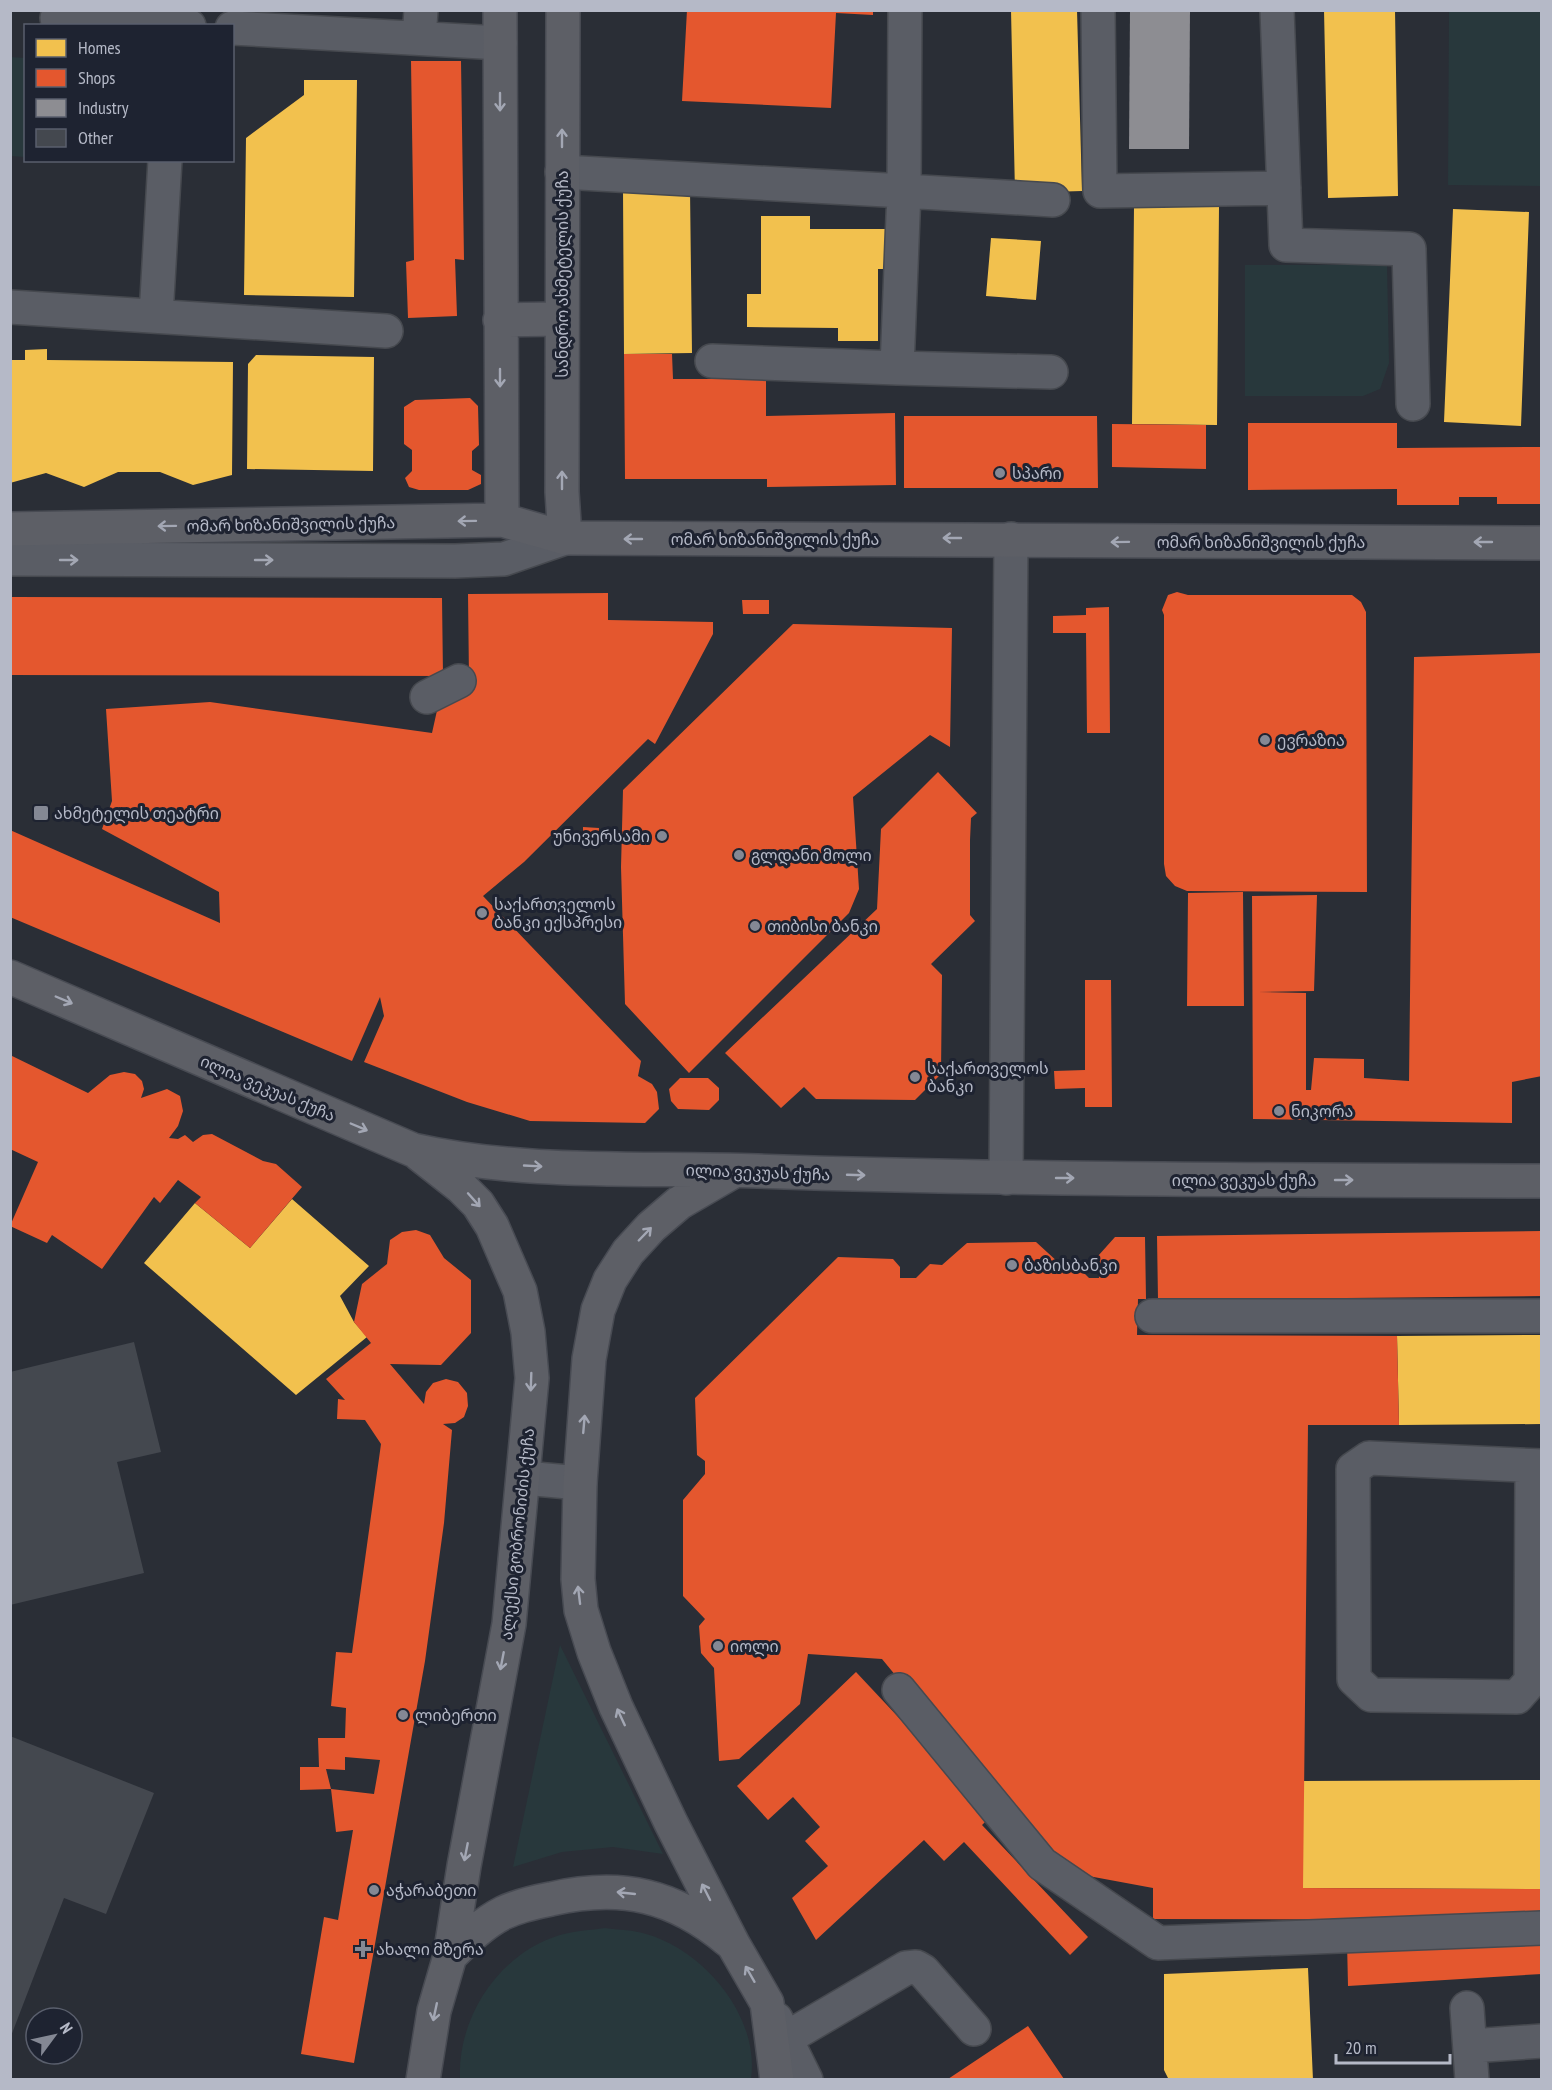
<svg xmlns="http://www.w3.org/2000/svg" width="1552" height="2090" viewBox="0 0 1552 2090" font-family="'PT Sans Narrow','Noto Sans Georgian',sans-serif">
  <style>
    .green { fill: #28383c }
    .homes { fill: #f2c14e }
    .shops { fill: #e4572e; fill-rule: evenodd }
    .industry { fill: #8d8d92 }
    .building { fill: #44484f }
    .lines { fill: none; stroke-linecap: round; stroke-linejoin: round }
    .minor-casing { stroke: #46494f; stroke-width: 36 }
    .major-casing { stroke: #484b53; stroke-width: 36 }
    .minor { stroke: #5a5d65; stroke-width: 33 }
    .major { stroke: #5d5f66; stroke-width: 33 }
    .oneway { stroke: #a3a7b4 }
    .oneway2 { stroke: #a3a7b3 }
    .poi-dot { fill: #848894; stroke: #1e2331; stroke-width: 2 }
    .labels { text-anchor: middle; stroke-width: 6; stroke-linejoin: round; paint-order: stroke }
    .street-label { font-size: 16px; fill: #b5b9c7; stroke: #1e2331 }
    .poi-label { font-size: 16px; fill: #b5b9c7; stroke: #1e2331; text-anchor: start }
  </style>
  <rect width="100%" height="100%" fill="#2a2e36"/>
  <path class="green" d="M1449 11H1541V186L1448 185Z
    M10 57 25 58V157L11 156Z
    M1245 265H1387L1389 363 1380 389 1363 396H1245Z
    M560 1645 663 1854 613 1847 562 1852 513 1867Z
    M605 1928C619 1930 634 1930 646 1934 704 1950 760 2017 751 2079H460C457 2018 499 1953 560 1935 574 1931 591 1930 605 1928Z"/>
  <path class="homes" d="M1011 10H1077L1082 191 1015 193Z
    M1324 10H1395L1398 196 1328 198Z
    M304 80H357L354 297 244 295 246 138 304 95Z
    M623 190H690L692 353 624 354Z
    M1134 206 1219 207 1217 425 1132 424Z
    M1453 209 1529 212 1521 426 1444 422Z
    M761 216H810V229H887V269H878V341H838V328L747 327V294H761Z
    M991 238 1041 241 1036 300 986 296Z
    M47 349V360L233 362 232 475 193 485 160 472H118L84 487 46 473 10 483V360H25V350Z
    M256 355 374 357 373 471 247 469 248 364Z
    M292 1199 369 1266 340 1296 354 1322 367 1337 296 1395 144 1263 195 1203 250 1248Z
    M1542 1335V1424L1399 1425 1397 1336Z
    M1542 1780V1889L1303 1888 1302 1781Z
    M1308 1968 1313 2080H1169L1164 2070V1974Z"/>
  <path class="shops" d="M687 10H873V15L836 13 831 108 682 101Z
    M411 61H461L464 260 455 259 457 316 408 318 406 262 414 260Z
    M624 354H672L673 379H766V416L895 413 896 485 767 487V479H625Z
    M470 398 478 406 479 445 472 451V470L481 475V484L468 490H419L409 487 405 478 412 471V450L404 444V407L415 400Z
    M904 416H1097L1098 488H904Z
    M1248 423H1397V448L1542 447V504H1497V497H1459V505H1397V489L1248 490Z
    M1112 424 1206 425V469L1112 467Z
    M1177 592 1188 595H1352L1361 602 1366 612 1367 892 1187 891 1175 886 1166 876 1164 864V615L1162 610 1168 595Z
    M608 593V620L713 622V634L655 744 648 739 524 862 483 896 641 1061 638 1076 652 1084 657 1092 659 1109 645 1123 530 1121 467 1102 364 1062 384 1016 380 997 352 1061 10 917V830L220 923 219 892 102 829 112 801 106 709 210 702 432 733 438 706 469 680 468 594Z
    M10 597 442 598 443 676 10 675Z
    M742 600H769V614H743Z
    M1109 607 1110 733H1087L1086 633H1053V616L1086 615V608Z
    M793 624 952 628 950 747 930 735 853 797 859 889 849 913 689 1073 625 1004 621 867 623 790Z
    M1542 653V1076L1512 1082V1123L1253 1119 1252 896 1317 895 1314 991 1258 992 1306 993V1090H1311L1314 1058 1364 1059V1078L1409 1081 1414 657Z
    M938 772 977 813 971 818 970 840V915L975 921 931 964 942 975 941 1074 915 1100 816 1099 804 1087 781 1108 725 1053 877 909 881 829Z
    M583 827 599 828 598 846 583 845Z
    M1243 892 1244 1006H1187L1188 893Z
    M1085 980H1111L1112 1107H1085V1088L1055 1089 1054 1071 1085 1070Z
    M10 1055 88 1093 110 1075 124 1072 135 1074 142 1081 144 1089 141 1098 167 1089 180 1096 183 1111 178 1126 169 1138 178 1139 185 1135 193 1142 203 1135 212 1134 263 1161 276 1164 302 1187 250 1248 195 1203 201 1197 178 1180 160 1203 154 1197 102 1269 52 1235 47 1243 10 1226 38 1162 10 1149Z
    M680 1078H708L719 1088V1100L709 1110 678 1109 671 1101 669 1089Z
    M416 1230 430 1235 444 1258 471 1280V1333L441 1365 390 1364 424 1404 426 1392 433 1383 446 1379 458 1382 467 1393 468 1406 464 1417 455 1423 443 1424 452 1430 444 1523 425 1661 354 2063 301 2054 324 1917 338 1920 353 1830 336 1832 331 1789 300 1790V1767H319L318 1738H345L346 1708 331 1706 336 1652 352 1653 381 1444 365 1420 337 1419 338 1399 345 1400 326 1379 371 1343 354 1322 362 1284 387 1264 390 1240 402 1232ZM345 1757 380 1760 374 1794 331 1789 326 1769 345 1770Z
    M1542 1231V1296L1158 1300 1157 1236Z
    M1115 1237H1145L1146 1299H1138L1137 1335 1397 1336 1399 1425H1308L1303 1888 1542 1889V1920L1153 1919V1888L1056 1870 882 1659 808 1654 800 1704 739 1759 719 1761 714 1668 701 1653 699 1626 705 1619 683 1596V1500L705 1474V1461L697 1455 695 1398 838 1257 893 1259 900 1267V1278H916L930 1264 942 1265 967 1243 1036 1242 1059 1263 1073 1262 1089 1278H1099L1098 1256Z
    M856 1672 991 1816 982 1825 1088 1937 1070 1955 964 1842 944 1861 924 1840 816 1940 792 1898 828 1866 805 1841 820 1827 793 1797 768 1820 737 1786Z
    M1542 1934V1974L1348 1986 1347 1942Z
    M1028 2026 1064 2079H948Z"/>
  <path class="industry" d="M1130 10H1190L1189 149H1129Z"/>
  <path class="building" d="M134 1342 161 1452 117 1462 144 1573 10 1605V1372Z
    M10 1736 154 1793 106 1914 64 1898 11 2036Z"/>
  <g class="lines">
    <defs>
      <path id="minor" d="M905 10 904 191 1053 200
        M1098 10 1100 191 1284 188
        M1277 10 1286 245 1409 249 1413 404
        M57 18 189 26
        M232 28 500 43
        M419 38 421 10
        M562 172 904 191 897 368 1051 372
        M10 307 386 331
        M156 316 165 160
        M712 361 897 368
        M10 559 455 561 504 559 565 538
        M427 697 459 681
        M1006 1178 1011 539
        M1152 1316H1542
        M1532 1466 1531 1681 1517 1697 1371 1695 1354 1679 1353 1469 1369 1458 1542 1466
        M524 1478 580 1483
        M899 1690 1042 1864 1158 1943 1542 1928
        M1467 2008 1472 2080
        M776 2019 806 2080
        M785 2039 906 1968 916 1967 923 1971 974 2029
        M1471 2046 1542 2041"/>
      <path id="major" d="M500 10 502 520
        M563 10 562 492 565 538
        M500 320 562 319
        M10 529 502 520 565 538 1542 543
        M10 977 413 1150C525 1175 643 1167 758 1171 1019 1180 1280 1180 1542 1181
        M419 1154 461 1187 478 1204 492 1226 520 1291 528 1332 532 1378 509 1624 464 1866 450 1956 434 2011 423 2080
        M734 1171 679 1203 651 1227 628 1252 610 1280 598 1310 589 1359 580 1483 578 1579 581 1610 594 1652 616 1707 671 1823 733 1944 767 2003 777 2080
        M450 1956C466 1940 483 1923 503 1913 518 1906 535 1902 551 1899 622 1883 674 1895 729 1941"/>
    </defs>
    <use href="#minor" class="minor-casing"/>
    <use href="#major" class="major-casing"/>
    <use href="#minor" class="minor"/>
    <use href="#major" class="major"/>
  </g>
  <defs><path id="oneway-shaft" d="M-6 0H5M1.5-3L5.5 0L1.5 3" fill="none" stroke-width="1.6" stroke-linecap="round" stroke-linejoin="round" transform="scale(1.5)"/></defs>
  <g class="oneway">
    <use href="#oneway-shaft" transform="translate(500 102) rotate(90)"/>
    <use href="#oneway-shaft" transform="translate(562 138) rotate(-90)"/>
    <use href="#oneway-shaft" transform="translate(500 378) rotate(90)"/>
    <use href="#oneway-shaft" transform="translate(562 480) rotate(-90)"/>
    <use href="#oneway-shaft" transform="translate(467 521) rotate(179)"/>
    <use href="#oneway-shaft" transform="translate(167 526) rotate(179)"/>
    <use href="#oneway-shaft" transform="translate(952 538) rotate(-180)"/>
    <use href="#oneway-shaft" transform="translate(633 539) rotate(180)"/>
    <use href="#oneway-shaft" transform="translate(1120 542) rotate(179)"/>
    <use href="#oneway-shaft" transform="translate(1483 542) rotate(-180)"/>
    <use href="#oneway-shaft" transform="translate(64 1000) rotate(23)"/>
    <use href="#oneway-shaft" transform="translate(359 1127) rotate(23)"/>
    <use href="#oneway-shaft" transform="translate(533 1166) rotate(3)"/>
    <use href="#oneway-shaft" transform="translate(856 1175) rotate(2)"/>
    <use href="#oneway-shaft" transform="translate(1065 1178)"/>
    <use href="#oneway-shaft" transform="translate(1344 1180)"/>
    <use href="#oneway-shaft" transform="translate(474 1200) rotate(48)"/>
    <use href="#oneway-shaft" transform="translate(645 1234) rotate(-46)"/>
    <use href="#oneway-shaft" transform="translate(531 1382) rotate(92)"/>
    <use href="#oneway-shaft" transform="translate(584 1424) rotate(-85)"/>
    <use href="#oneway-shaft" transform="translate(579 1595) rotate(-97)"/>
    <use href="#oneway-shaft" transform="translate(502 1661) rotate(101)"/>
    <use href="#oneway-shaft" transform="translate(621 1717) rotate(-115)"/>
    <use href="#oneway-shaft" transform="translate(466 1852) rotate(101)"/>
    <use href="#oneway-shaft" transform="translate(706 1892) rotate(-117)"/>
    <use href="#oneway-shaft" transform="translate(626 1893) rotate(-174)"/>
    <use href="#oneway-shaft" transform="translate(750 1974) rotate(-120)"/>
    <use href="#oneway-shaft" transform="translate(435 2012) rotate(102)"/>
  </g>
  <g class="oneway2">
    <use href="#oneway-shaft" transform="translate(69 560)"/>
    <use href="#oneway-shaft" transform="translate(264 560)"/>
  </g>
  <g class="poi-dot">
    <circle cx="1000" cy="473" r="6"/>
    <circle cx="1265" cy="740" r="6"/>
    <rect x="33" y="805" width="16" height="16" rx="3"/>
    <circle cx="662" cy="836" r="6"/>
    <circle cx="739" cy="855" r="6"/>
    <circle cx="482" cy="913" r="6"/>
    <circle cx="755" cy="926" r="6"/>
    <circle cx="915" cy="1077" r="6"/>
    <circle cx="1279" cy="1111" r="6"/>
    <circle cx="1012" cy="1265" r="6"/>
    <circle cx="718" cy="1646" r="6"/>
    <circle cx="403" cy="1715" r="6"/>
    <circle cx="374" cy="1890" r="6"/>
    <path d="M360 1940h6v6h6v6h-6v6h-6v-6h-6v-6h6z"/>
  </g>
  <g class="labels">
    <g class="street-label">
      <text transform="translate(562 274) rotate(-90)" y="6">სანდრო ახმეტელის ქუჩა</text>
      <text transform="translate(291 524) rotate(-1)" y="6">ომარ ხიზანიშვილის ქუჩა</text>
      <text x="775" y="545">ომარ ხიზანიშვილის ქუჩა</text>
      <text x="1261" y="548">ომარ ხიზანიშვილის ქუჩა</text>
      <text transform="translate(268 1088) rotate(23)" y="6">ილია ვეკუას ქუჩა</text>
      <text transform="translate(758 1172) rotate(2)" y="6">ილია ვეკუას ქუჩა</text>
      <text x="1244" y="1186">ილია ვეკუას ქუჩა</text>
      <text transform="translate(517 1534) rotate(-84)" y="6">ალექსი გობრონიძის ქუჩა</text>
    </g>
    <g class="poi-label">
      <text x="1012" y="479">სპარი</text>
      <text x="1277" y="746">ევრაზია</text>
      <text x="54" y="819">ახმეტელის თეატრი</text>
      <text x="650" y="842" text-anchor="end">უნივერსამი</text>
      <text x="751" y="861">გლდანი მოლი</text>
      <text x="494" y="910">საქართველოს<tspan x="494" dy="18">ბანკი ექსპრესი</tspan></text>
      <text x="767" y="932">თიბისი ბანკი</text>
      <text x="927" y="1074">საქართველოს<tspan x="927" dy="18">ბანკი</tspan></text>
      <text x="1291" y="1117">ნიკორა</text>
      <text x="1024" y="1271">ბაზისბანკი</text>
      <text x="730" y="1652">იოლი</text>
      <text x="415" y="1721">ლიბერთი</text>
      <text x="386" y="1896">აჭარაბეთი</text>
      <text x="376" y="1955">ახალი მზერა</text>
    </g>
  </g>
  <rect width="1552" height="2090" fill="none" stroke="#b5b9c7" stroke-width="24"/>
  <rect x="24" y="24" width="210" height="138" fill="#1e2331" stroke="#5a5f6d" stroke-width="1.5"/>
  <rect x="36" y="39" width="30" height="18" fill="#f2c14e" stroke="#5a5f6d" stroke-width="1.5"/>
  <text x="78" y="54" font-size="18" fill="#b5b9c7">Homes</text>
  <rect x="36" y="69" width="30" height="18" fill="#e4572e" stroke="#5a5f6d" stroke-width="1.5"/>
  <text x="78" y="84" font-size="18" fill="#b5b9c7">Shops</text>
  <rect x="36" y="99" width="30" height="18" fill="#8d8d92" stroke="#5a5f6d" stroke-width="1.5"/>
  <text x="78" y="114" font-size="18" fill="#b5b9c7">Industry</text>
  <rect x="36" y="129" width="30" height="18" fill="#44484f" stroke="#5a5f6d" stroke-width="1.5"/>
  <text x="78" y="144" font-size="18" fill="#b5b9c7">Other</text>
  <g transform="translate(54 2036) rotate(57)"><circle r="28" fill="#1e2331" stroke="#5a5f6d" stroke-width="1.5"/>
  <path d="M0-4.5L10 22L0 15L-10 22Z" fill="#848894"/>
  <text y="-9" font-size="16" font-weight="bold" text-anchor="middle" fill="#b5b9c7">N</text>
  </g>
  <path d="M1336 2054v9h114v-9" fill="none" stroke="#b5b9c7" stroke-width="3"/>
  <text x="1345" y="2054" font-size="18" fill="#b5b9c7" stroke="#1e2331" stroke-width="4.5" paint-order="stroke">20 m</text>
</svg>
